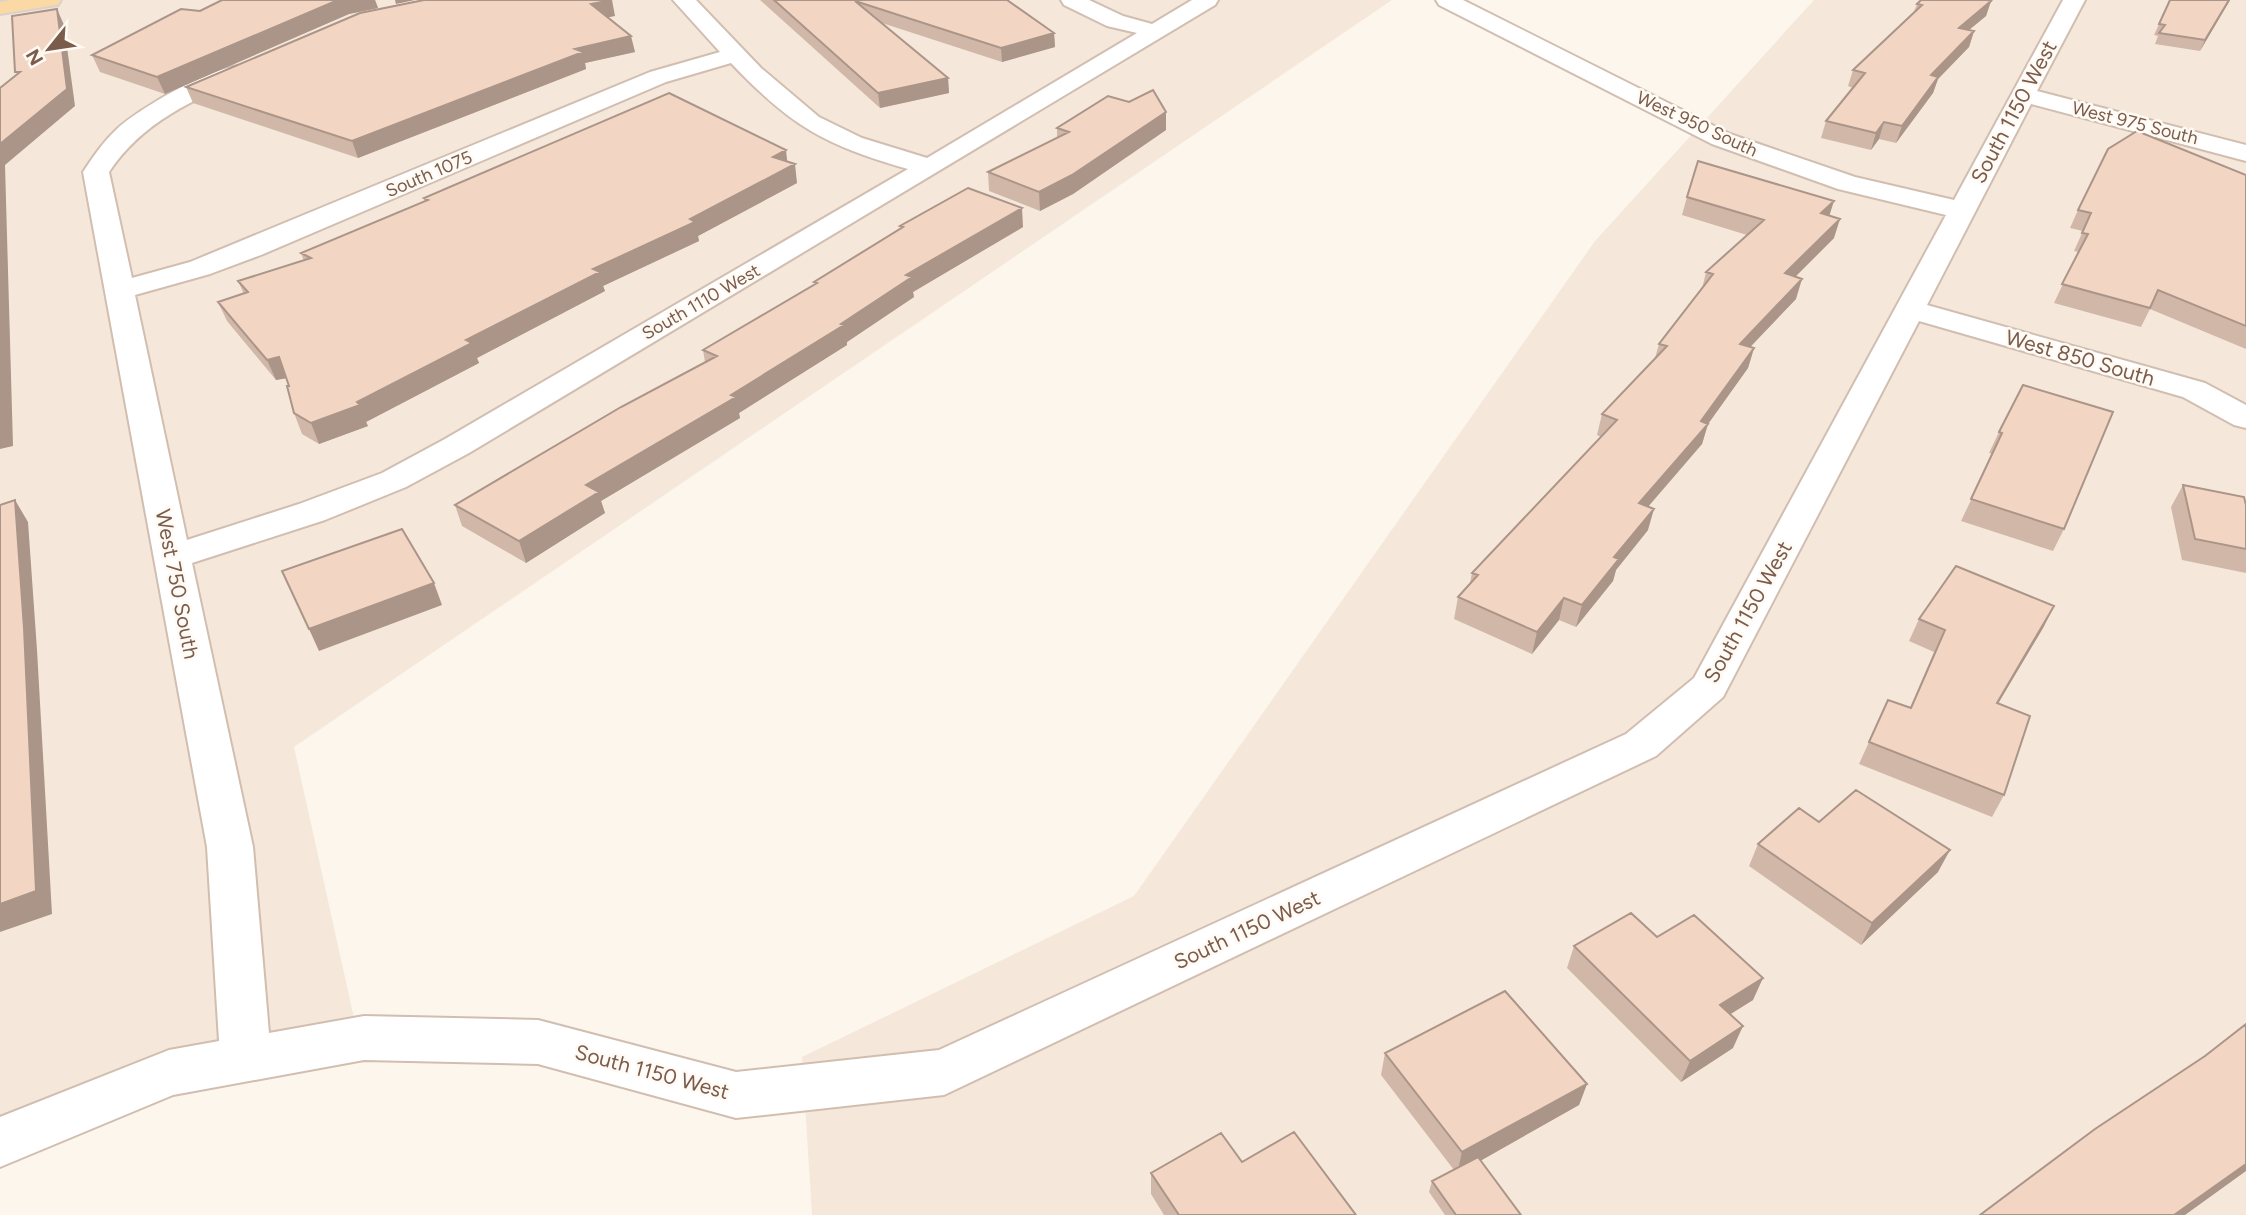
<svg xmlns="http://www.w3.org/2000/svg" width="2246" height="1215" viewBox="0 0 2246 1215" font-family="Figtree,sans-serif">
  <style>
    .residential { fill: #f5e8da }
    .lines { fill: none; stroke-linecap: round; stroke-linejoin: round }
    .minor-casing { stroke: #d1beb0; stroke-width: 4 }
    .major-casing { stroke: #dad1cd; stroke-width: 4 }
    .minor { fill: #fff; fill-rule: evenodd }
    .major { fill: #fbd9a5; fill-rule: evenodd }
    .wall { fill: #d1b7a8 }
    .shaded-wall { fill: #aa9588 }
    .building { fill: #f3d5c3; stroke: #aa9588; stroke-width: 2 }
    .labels { text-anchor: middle; stroke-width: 5; stroke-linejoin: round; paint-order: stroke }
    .far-street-label { font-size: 18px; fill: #7a5c4d; stroke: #fffaf3 }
    .street-label { font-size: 21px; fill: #7a5c4d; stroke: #fffaf3 }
  </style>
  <rect width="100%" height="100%" fill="#fdf6ec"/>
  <path class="residential" d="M61 0H1392L294 747 354 1018 0 1160V10Z
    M1814 0H2246V1215H812L802 1057 1134 896 1595 241Z"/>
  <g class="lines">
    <defs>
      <path id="minor" d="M673 0H696L761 68 819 117 862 138 927 158 1137 33 1107 26 1064 5 1061 0H1089L1123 16 1152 24 1192 0H1218L1215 5 469 453 406 487 325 520 192 563 253 847 269 1033 364 1016 538 1020 736 1072 939 1050 1626 734 1694 678 1946 215 1838 189 1712 144 1439 5 1436 0H1463L1730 134 1855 177 1954 200 2063 0H2085L2037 91 2246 145V161L2031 104 1927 305 2205 383 2246 405V428L2234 425 2183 397 1919 321 1723 697 1656 756 944 1095 736 1118 538 1064 364 1060 173 1095 0 1167V1117L169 1050 219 1041 207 847 83 172C93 157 103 142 117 129 137 110 220 60 246 67L250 72 246 77C193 100 142 122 109 172L132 278 190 262 650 72 720 52ZM731 63C791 126 824 145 908 169L445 439 382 473 299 504 187 540 135 295 210 274 261 255 666 82Z"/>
      <path id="major" d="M10 0H61L58 5 50 6 0 14V2Z"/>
    </defs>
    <use href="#minor" class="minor-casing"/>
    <use href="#major" class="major-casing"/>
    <use href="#minor" class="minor"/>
    <use href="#major" class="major"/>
  </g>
  <path class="wall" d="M222 0H375L378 8 349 14 165 94 100 72 92 55 200 11Z
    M760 0H1007L1054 33 1055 47 1002 62 882 23 948 78 949 93 880 108Z
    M2170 0H2230L2200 51 2155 44 2158 36 2154 35Z
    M1991 1 1986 16 1969 30 1974 31 1969 47 1938 79 1933 93 1896 143 1879 139 1871 150 1821 138 1826 121 1853 88 1848 86 1853 70 1914 12 1917 4Z
    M615 16 608 17 635 52 585 63 586 69 358 158 193 103 186 87Z
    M1166 112V130L1073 194 1040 211 989 191 988 172 1057 138V128Z
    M788 162 797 183 698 236 699 241 603 286 605 291 477 358 479 363 366 422 368 426 319 444 302 434 294 413 289 386 286 378 276 380 227 321 218 302 244 294 238 281 304 261 301 253 425 202 424 198Z
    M2246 175V349L2150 309 2141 327 2054 303 2078 252 2074 251 2083 231 2070 228 2078 210Z
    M1687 197 1829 216 1834 238 1795 277 1796 299 1750 347 1754 348 1748 368 1708 424 1702 444 1648 507V530L1616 570 1613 581 1576 627 1559 620 1532 654 1454 619 1458 597 1470 583 1472 573 1601 437 1597 435 1602 414 1655 358 1659 344 1702 289 1706 272 1747 235 1682 215Z
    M900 226 1023 227 913 292 914 297 847 342V345L739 413 740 418 601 501 605 513 526 563 462 526 455 505 705 362 703 350 814 285V282L900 228Z
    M2023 385 2064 529 2053 551 1961 521 1993 454 1989 453 1999 432Z
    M2183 485 2246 505V573L2182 560 2171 507Z
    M2054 606 2043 628 1998 704 2004 795 1992 817 1859 764 1888 700 1910 708 1934 652 1909 641 1919 619Z
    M1819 822 1938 872 1861 945 1749 866 1758 844Z
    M1657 937 1753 1000 1730 1014 1733 1048 1681 1082 1567 968 1574 946Z
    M1385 1053 1587 1084 1579 1105 1480 1161 1521 1215H1445L1429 1192 1432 1181 1454 1170 1381 1075Z
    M1151 1173 1356 1215H1164L1151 1194Z"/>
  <path class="shaded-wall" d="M338 0H375L378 8 349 14 165 94 157 77Z
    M395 0H415L396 4Z
    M612 0 615 16 595 20 591 4Z
    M2229 0H2230L2200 51 2205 40Z
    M1991 1 1986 16 1953 43 1959 28Z
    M57 9 64 25 75 106 5 165 13 446 0 449V144Z
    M1974 31 1969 47 1938 79 1933 93 1896 143 1902 126 1931 75Z
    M1054 33 1055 47 1002 62 1001 48Z
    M631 36 635 52 585 63 586 69 358 158 352 141 575 49Z
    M948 78 949 93 880 108 878 93Z
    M1166 112V130L1073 194 1040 211 1039 192Z
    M1884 122 1879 139 1871 150 1876 133Z
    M786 150 788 168 795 164 797 183 698 236 699 241 603 286 605 291 477 358 479 363 366 422 368 426 319 444 311 423 357 402 593 269 690 219 773 157Z
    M1834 201 1828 220 1821 213Z
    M1022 208 1023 227 913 292 914 297 847 342V345L739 413 740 418 601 501 605 513 526 563 519 541 586 485 731 395 841 324 906 275Z
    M1840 219 1834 238 1779 293 1785 273Z
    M1802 279 1796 299 1734 364 1740 344Z
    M1754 348 1748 368 1708 424 1702 444 1633 524 1639 503 1701 421Z
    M279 357 288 378 276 380 267 360Z
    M15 500 28 522 37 650 52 914 0 932V904Z
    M1654 509 1648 530 1616 570 1613 581 1576 627 1582 605 1614 557Z
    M434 583 442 605 319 651 309 629Z
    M1564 598 1559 620 1532 654 1537 632Z
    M2054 606 2043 628 1985 725 1997 703Z
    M1950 850 1938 872 1861 945 1872 923Z
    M1763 978 1753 1000 1710 1027 1720 1005Z
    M1743 1026 1733 1048 1681 1082 1690 1061Z
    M1587 1084 1579 1105 1457 1174 1462 1152Z
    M2246 1164V1171L2185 1215H2174Z"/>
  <path class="building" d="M222 0H338L157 77 92 55 181 9 200 11Z
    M424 0H612L591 4 631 36 575 49 583 52 352 141 186 87 360 13Z
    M774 0H1007L1054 33 1001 48 855 1 948 78 878 93Z
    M1921 0H1987L1991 1 1959 28 1974 31 1931 75 1938 77 1902 126 1884 122 1876 133 1826 121 1865 73 1853 70 1922 5 1917 4Z
    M2170 0H2229L2205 40 2159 33 2165 25 2159 24Z
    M57 9 67 89 0 144V88L20 72H15L12 16Z
    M1153 90 1166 112 1072 175 1039 192 988 172 1069 132 1057 128 1108 96 1129 102Z
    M669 93 786 150 773 157 795 164 690 219 695 222 593 269 600 272 466 340 472 343 357 402 360 405 311 423 294 413 287 386H289L279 357 267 360 218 302 248 292 238 281 311 258 301 253 428 200 424 198Z
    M2137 131 2246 175V326L2158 290 2150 308 2062 284 2088 234 2082 233 2091 213 2078 210 2108 149Z
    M1698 161 1834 201 1821 213 1840 219 1785 273 1802 279 1740 344 1754 348 1701 421 1708 424 1639 503 1654 509 1614 557 1619 559 1582 605 1564 598 1537 632 1458 597 1478 575 1472 573 1617 420 1602 414 1667 346 1659 344 1713 274 1706 272 1764 220 1687 197Z
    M968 188 1022 208 906 275 912 277 841 324 844 325 731 395 736 397 586 485 599 492 519 541 455 505 621 407 717 356 703 350 817 283 814 282 903 227 900 226Z
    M0 359 1 425 0 426Z
    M2023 385 2113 412 2064 529 1971 499 2002 433 1999 432Z
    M2183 485 2244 497 2246 505V549L2195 539Z
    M15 500 24 628 36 891 0 904V505Z
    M402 529 434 583 309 629 282 571Z
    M1956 566 2054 606 1997 703 2030 716 2004 795 1869 742 1888 700 1911 708 1945 630 1919 619Z
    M1856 790 1950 850 1872 923 1758 844 1799 808 1819 822Z
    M1631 913 1657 937 1694 915 1763 978 1720 1005 1743 1026 1690 1061 1574 946Z
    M1505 991 1587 1084 1462 1152 1385 1053Z
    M2246 1024V1164L2174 1215H1980L2095 1129 2205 1056Z
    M1294 1132 1356 1215H1179L1151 1173 1221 1133 1242 1162Z
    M1478 1157 1521 1215H1456L1432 1181Z"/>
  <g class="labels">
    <g class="far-street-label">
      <text transform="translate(2135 123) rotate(14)" y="6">West 975 South</text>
      <text transform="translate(1697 124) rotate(25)" y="6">West 950 South</text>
      <text transform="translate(429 174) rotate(-23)" y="6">South 1075</text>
      <text transform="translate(701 302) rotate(-30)" y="6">South 1110 West</text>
    </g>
    <g class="street-label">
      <text transform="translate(2014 112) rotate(-62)" y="7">South 1150 West</text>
      <text transform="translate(2080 358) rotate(16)" y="7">West 850 South</text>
      <text transform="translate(177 584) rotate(79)" y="7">West 750 South</text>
      <text transform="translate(1748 612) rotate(-61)" y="7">South 1150 West</text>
      <text transform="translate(1247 930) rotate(-25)" y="7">South 1150 West</text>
      <text transform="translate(652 1072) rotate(15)" y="7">South 1150 West</text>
    </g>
  </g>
  <g transform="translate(49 49) rotate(240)" stroke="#fffaf3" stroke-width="5" paint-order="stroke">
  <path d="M0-5L12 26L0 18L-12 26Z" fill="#7a5c4d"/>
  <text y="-10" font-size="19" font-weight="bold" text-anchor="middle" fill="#7a5c4d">N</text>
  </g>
</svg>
